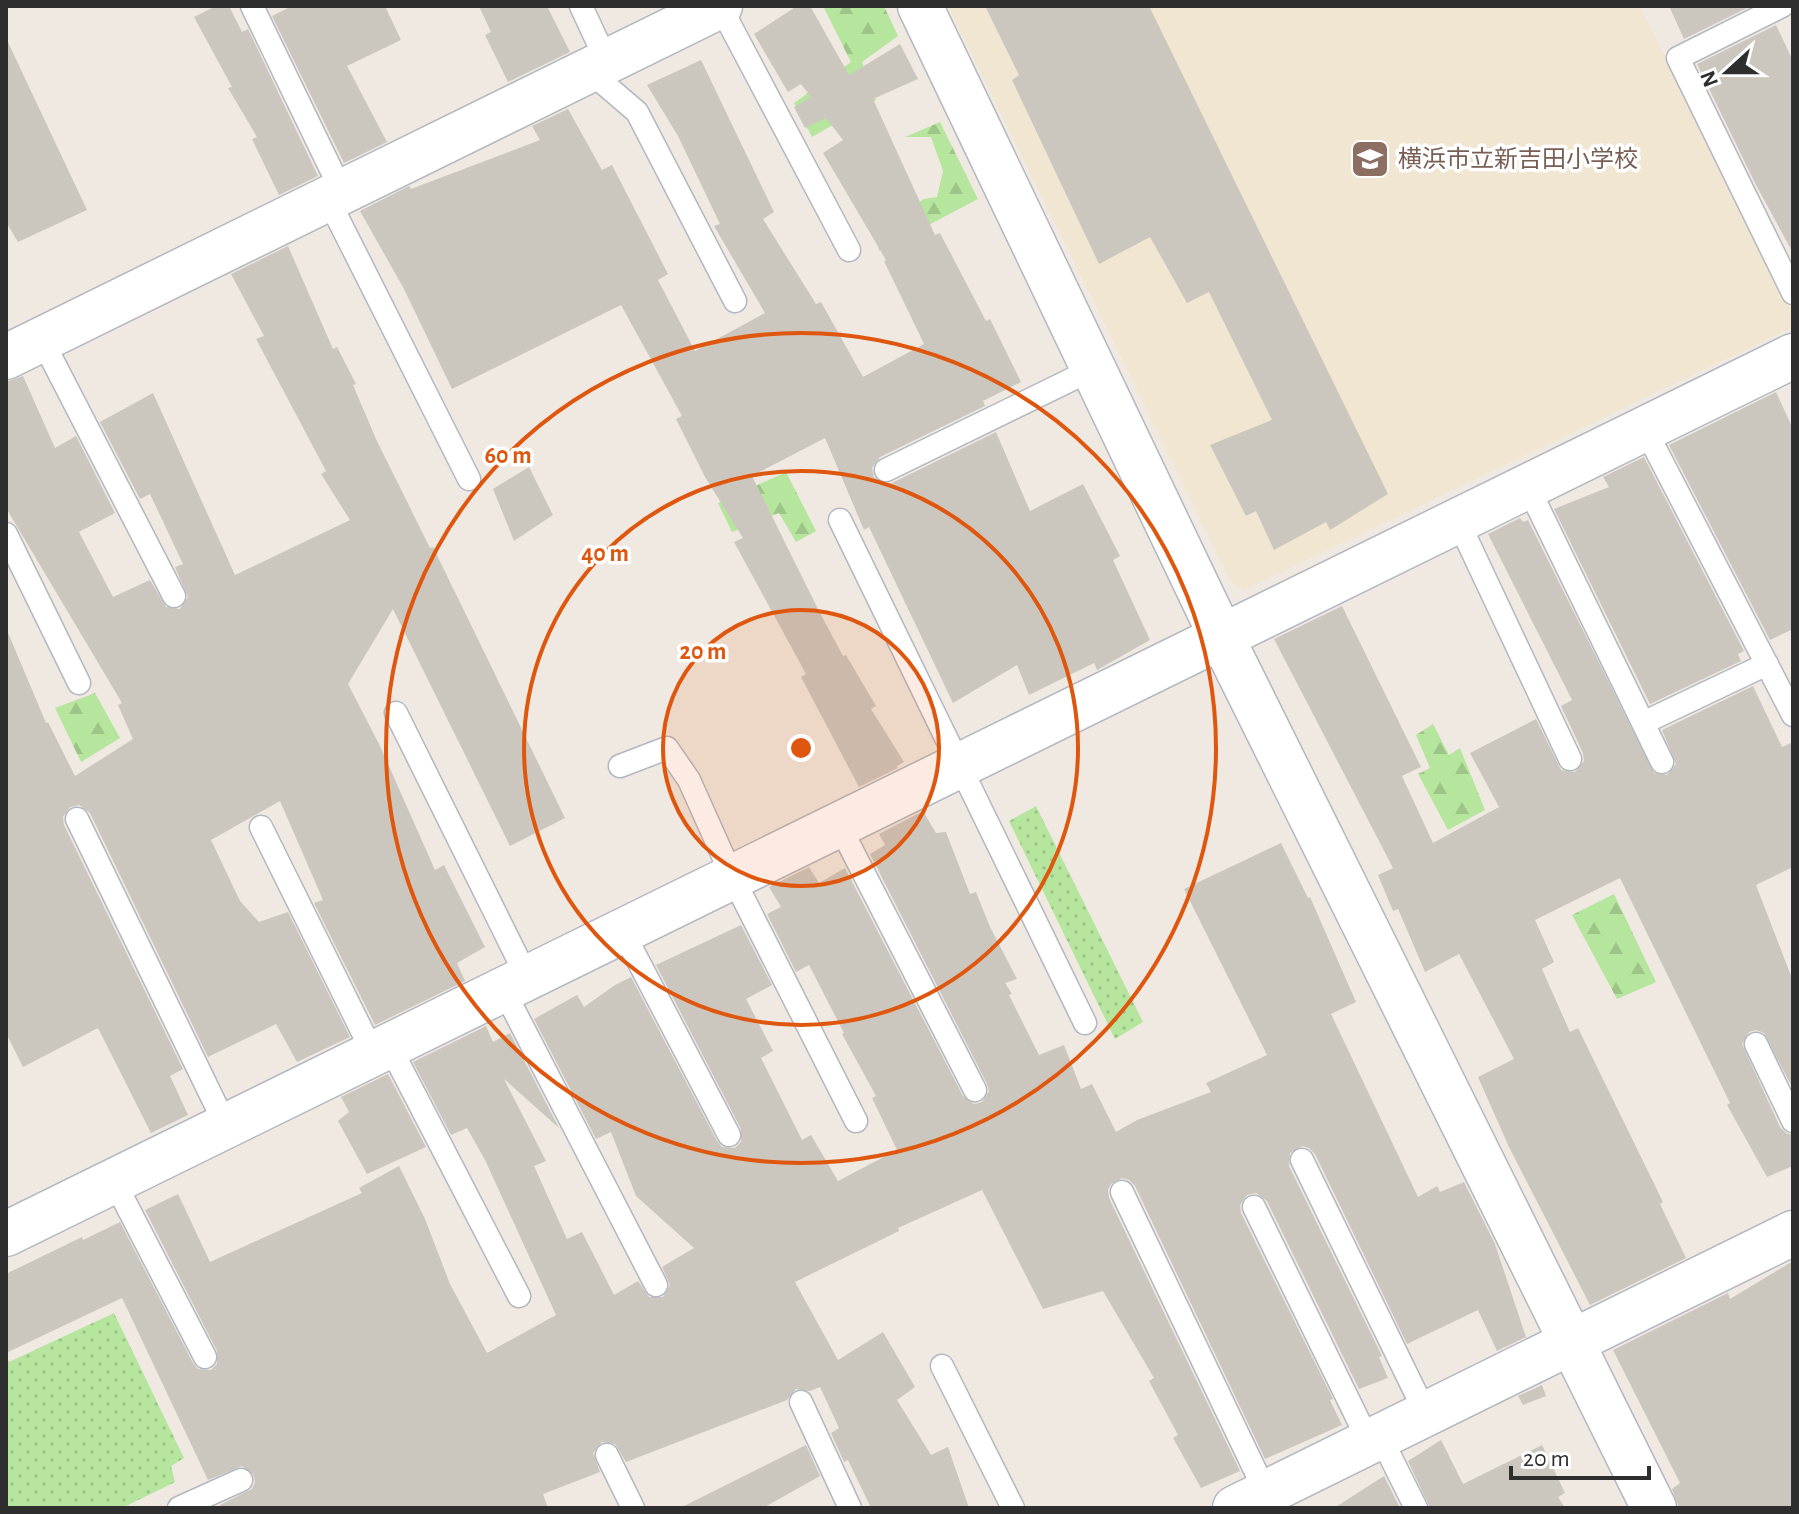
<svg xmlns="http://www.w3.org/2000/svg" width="1799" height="1514" viewBox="0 0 1799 1514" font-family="'Alegreya Sans','Noto Sans JP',sans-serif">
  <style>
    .education { fill: #f0e6d1 }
    .grass { fill: url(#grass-dots) }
    .forest { fill: url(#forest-firs) }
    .building { fill: #cbc7bf }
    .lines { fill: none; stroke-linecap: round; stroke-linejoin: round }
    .service-casing { stroke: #b4b7c1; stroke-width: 25 }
    .minor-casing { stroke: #b4b7c1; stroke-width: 47 }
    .tertiary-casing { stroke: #b4b7c1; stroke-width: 47 }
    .service { stroke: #fff; stroke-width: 22 }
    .minor { stroke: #fff; stroke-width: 44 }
    .tertiary { stroke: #fff; stroke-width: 44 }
    .ring { fill: none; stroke: #df570e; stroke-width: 4 }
    .labels { text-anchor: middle; stroke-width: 7; stroke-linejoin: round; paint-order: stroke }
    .education-label { font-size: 24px; fill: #785e54; stroke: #fff; text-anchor: start }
    .centre { fill: #df570e; stroke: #fff; stroke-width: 4 }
    .ring-label { font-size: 24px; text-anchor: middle; font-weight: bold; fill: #df570e; stroke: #fff; stroke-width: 7; stroke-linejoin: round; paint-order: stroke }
  </style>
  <defs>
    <pattern id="grass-dots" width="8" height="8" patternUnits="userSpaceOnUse" patternTransform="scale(2)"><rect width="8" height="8" fill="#b6e59e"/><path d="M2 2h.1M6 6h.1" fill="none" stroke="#9dc588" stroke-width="1.8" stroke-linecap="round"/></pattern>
    <pattern id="forest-firs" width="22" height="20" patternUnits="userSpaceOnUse" patternTransform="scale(2)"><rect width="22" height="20" fill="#b6e59e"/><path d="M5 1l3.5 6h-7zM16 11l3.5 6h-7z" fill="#9dc588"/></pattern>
  </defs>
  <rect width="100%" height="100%" fill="#efe9e1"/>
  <path class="education" d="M948 6H1640L1793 312V327L1244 590 1232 583Z"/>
  <path class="grass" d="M1036 806 1143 1022 1115 1039 1009 821Z
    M114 1313 184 1458 171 1466 175 1482 122 1508H6V1357L9 1362Z"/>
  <path class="forest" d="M823 6H884L898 36 862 62 876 100 812 137 794 103 851 62Z
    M940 122 978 199 879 251 874 231 924 199 937 197 943 171 931 137H905Z
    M786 472 816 531 796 542 779 513 732 532 718 503Z
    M95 693 120 738 81 762 55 708Z
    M1433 724 1449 755 1460 748 1485 810 1448 830 1418 774 1430 768 1416 735Z
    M1614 894 1656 982 1617 999 1572 915Z"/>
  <path class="building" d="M216 6H229L242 32 248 29 318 176 279 195 252 139 257 137 228 88 232 87 194 17Z
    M292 6H385L401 40 347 66 387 142 344 163 272 16Z
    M479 6H547L570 52 508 82 485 35 491 32Z
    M797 6H810L849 75 900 44 918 79 873 99 935 235 940 233 986 321 990 319 1021 382 983 401 985 406 880 457 872 468 874 477 884 484 892 483 996 432 1030 511 1083 484 1120 556 1113 560 1150 640 1097 670 1094 663 1029 695 1017 665 953 703 869 527 864 530 825 438 752 476 820 613 843 656 846 655 876 706 871 709 904 762 897 766 898 768 859 787 801 677 806 674 734 542 743 538 705 477 676 419 682 416 621 305 452 389 404 289 360 211 409 186 411 189 540 140 532 126 568 109 602 170 612 165 668 274 658 280 695 351 765 313 714 226 720 224 678 136 647 85 701 60 774 212 763 219 816 304 821 302 863 377 924 344 884 261 886 260 823 153 843 140 826 118 805 128 794 107 811 97 801 84 788 92 754 34Z
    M985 6H1149L1388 494 1330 530 1326 522 1274 550 1256 511 1246 516 1210 445 1272 420 1209 292 1187 303 1150 237 1099 264 1012 80 1019 75Z
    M1669 6H1751L1684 39Z
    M1776 25 1793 61V253L1756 185 1697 64Z
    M6 38 87 210 18 242 6 222Z
    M288 246 333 349 337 347 356 384 353 385 376 439 430 548 433 547 565 818 510 846 393 609 348 684 380 746 435 870 444 865 485 947 457 963 465 981 375 1025 314 903 323 900 280 801 211 840 240 901 259 922 288 912 350 1037 297 1062 276 1024 208 1057 90 813 79 805 70 807 63 817 64 825 183 1069 170 1076 188 1115 151 1133 98 1028 23 1067 6 1033V628L46 723 48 722 75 776 133 739 118 705 122 703 6 508V382L23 376 55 448 76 436 115 513 79 532 113 597 150 580 166 607 180 609 188 597 175 567 183 564 150 494 140 499 100 422 153 393 235 575 350 520 321 474 326 471 256 339 264 336 231 274Z
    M1776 392 1793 429V629L1770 640 1669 445Z
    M1644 457 1744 651 1738 654 1741 661 1650 704 1554 509 1609 487 1603 477Z
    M529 467 553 515 514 541 493 489Z
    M1520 518 1523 522 1528 520 1654 773 1667 775 1676 764 1662 730 1753 686 1782 747 1793 742V867L1756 885 1793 981V1089L1764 1033 1756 1030 1749 1032 1742 1044 1780 1127 1786 1133 1793 1135V1166L1767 1177 1727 1105 1730 1103 1620 878 1535 920 1554 962 1542 969 1570 1032 1578 1028 1663 1202 1660 1204 1686 1258 1590 1305 1509 1147 1478 1077 1514 1059 1459 954 1425 972 1398 909 1393 911 1378 875 1393 868 1274 639 1342 606 1421 767 1402 776 1433 843 1499 807 1470 753 1536 719 1561 770 1575 772 1584 761 1583 753 1561 706 1572 700 1488 534Z
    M923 811 936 833 946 832 970 894 976 892 990 927 1017 979 1005 983 1012 994 1009 995 1039 1055 1064 1045 1081 1089 1092 1084 1116 1132 1137 1120 1211 1092 1206 1083 1267 1055 1184 889 1281 843 1308 898 1310 897 1356 1002 1331 1014 1418 1197 1437 1186 1440 1192 1464 1182 1495 1244 1526 1337 1497 1351 1478 1310 1407 1344 1315 1154 1309 1148 1302 1146 1290 1153 1289 1166 1382 1356 1379 1357 1388 1378 1359 1389 1267 1201 1256 1193 1247 1195 1240 1205 1241 1213 1333 1399 1330 1400 1342 1425 1265 1459 1135 1186 1129 1180 1122 1178 1111 1184 1108 1190 1109 1198 1240 1471 1201 1488 1173 1438 1178 1435 1149 1381 1154 1378 1103 1291 1043 1309 982 1190 898 1228 899 1231 795 1282 838 1360 883 1332 915 1387 897 1400 931 1455 948 1447 969 1508H871L848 1460 844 1462 831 1433 839 1428 820 1387 810 1391 796 1389 787 1400 626 1462 615 1444 602 1442 593 1453 600 1472 543 1494 548 1508H222L220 1505 252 1489 255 1482 253 1474 242 1466 208 1480 122 1298 6 1353V1274L82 1237 83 1240 120 1222 193 1363 198 1369 211 1370 217 1364V1351L145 1210 178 1194 210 1262 362 1193 359 1188 399 1166 425 1219 450 1284 487 1353 556 1315 485 1160 467 1128 451 1135 413 1062 486 1026 493 1042 510 1033 559 1128 504 1079 546 1161 534 1166 567 1239 582 1232 614 1295 638 1281 649 1297H663L670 1285 662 1267 694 1248 636 1196 611 1132 596 1139 534 1019 577 995 584 1007 615 985 631 977 717 1141 722 1147 735 1148 741 1142V1129L656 965 741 925 772 985 746 999 773 1051 761 1058 802 1140 811 1135 838 1181 897 1150 872 1098 876 1096 842 1034 844 1033 809 965 796 972 767 914 781 907 769 887 809 867 819 883 845 868 963 1096 974 1104 982 1102 989 1091 987 1084 870 854 885 845 879 834Z
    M388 1074 426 1147 367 1174 338 1121 349 1112 341 1097Z
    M1793 1261V1508H1679L1672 1489 1680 1483 1613 1350 1728 1293 1730 1299Z
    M1542 1385 1546 1396 1523 1405 1518 1396Z
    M1441 1440 1463 1484 1542 1445 1565 1493 1558 1497 1565 1508H1430L1408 1461Z
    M806 1445 820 1476 763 1508H680Z
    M1384 1476 1400 1508H1334Z"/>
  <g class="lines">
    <defs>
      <path id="service" d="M252 6 342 192
        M581 6 607 62
        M720 6 849 250
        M1782 6 1678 58 1793 293
        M589 71 637 112 735 301
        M328 199 469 479
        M42 340 174 596
        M1645 429 1793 715
        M886 470 1093 369
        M1528 487 1662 762
        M840 520 1085 1023
        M1458 521 1570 759
        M6 534 79 683
        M396 713 527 977
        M1643 723 1767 664
        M620 766 667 748 689 780 732 876 856 1121
        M77 819 226 1126
        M839 825 975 1090
        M261 827 373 1053
        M622 930 729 1135
        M503 989 656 1285
        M1756 1044 1793 1121
        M389 1045 519 1296
        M1302 1160 1426 1414
        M114 1181 205 1357
        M1122 1192 1266 1493
        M1254 1207 1369 1442
        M942 1366 1013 1508
        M801 1402 850 1508
        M1380 1436 1416 1508
        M607 1455 633 1508
        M179 1508 241 1480"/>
      <path id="minor" d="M6 357 720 6
        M6 1234 1793 356
        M1235 1508 1793 1233"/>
      <path id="tertiary" d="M920 6 1222 638 1654 1508"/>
    </defs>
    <use href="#service" class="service-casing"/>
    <use href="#minor" class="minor-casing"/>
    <use href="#tertiary" class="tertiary-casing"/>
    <use href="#service" class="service"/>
    <use href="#minor" class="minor"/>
    <use href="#tertiary" class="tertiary"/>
  </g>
  <circle cx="801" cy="748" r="138" fill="#df570e" fill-opacity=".12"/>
  <g class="ring">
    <circle cx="801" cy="748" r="138"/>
    <circle cx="801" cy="748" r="277"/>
    <circle cx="801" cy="748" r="415"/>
  </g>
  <defs>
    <symbol id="school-square" viewBox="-11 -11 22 22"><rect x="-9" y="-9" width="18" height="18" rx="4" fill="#8d6e63" stroke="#fff"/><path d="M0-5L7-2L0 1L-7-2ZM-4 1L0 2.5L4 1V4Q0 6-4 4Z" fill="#fff"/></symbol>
  </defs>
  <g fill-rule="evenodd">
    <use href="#school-square" x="1348" y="137" width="44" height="44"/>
  </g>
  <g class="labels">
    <g class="education-label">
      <text x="1398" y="167">横浜市立新吉田小学校</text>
    </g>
  </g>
  <circle cx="801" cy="748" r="12" class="centre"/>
  <g class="ring-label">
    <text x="508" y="463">60 m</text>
    <text x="605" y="561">40 m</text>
    <text x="703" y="659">20 m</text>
  </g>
  <rect width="1799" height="1514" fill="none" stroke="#2e2e2e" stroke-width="16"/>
  <g transform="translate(1727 72) rotate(249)" stroke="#ffffff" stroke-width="6" paint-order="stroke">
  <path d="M0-6L14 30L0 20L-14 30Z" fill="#2e2e2e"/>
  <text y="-12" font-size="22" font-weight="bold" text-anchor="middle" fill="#2e2e2e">N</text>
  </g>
  <path d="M1511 1466v12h138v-12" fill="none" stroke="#2e2e2e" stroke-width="4"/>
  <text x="1523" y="1466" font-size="24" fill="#2e2e2e" stroke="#ffffff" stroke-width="6" paint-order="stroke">20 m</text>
</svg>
